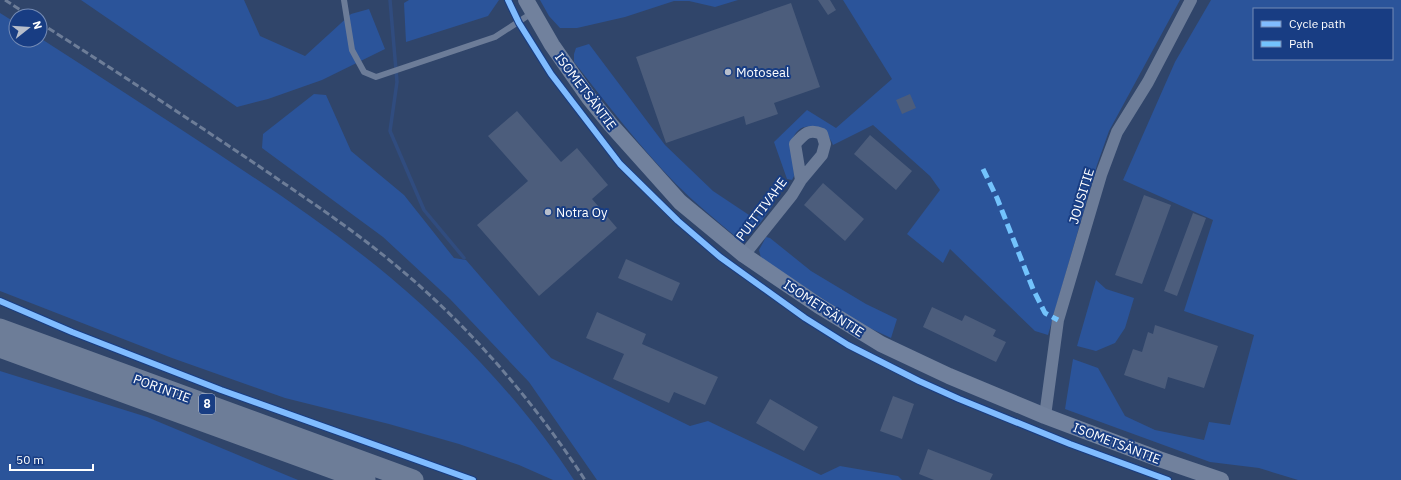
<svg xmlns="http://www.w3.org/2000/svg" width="1401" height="480" viewBox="0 0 1401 480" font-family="'IBM Plex Sans',sans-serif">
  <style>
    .green { fill: #2b549a; fill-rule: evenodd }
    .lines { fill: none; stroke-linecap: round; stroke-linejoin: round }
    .stream { stroke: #304c7f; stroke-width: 3.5 }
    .building { fill: #4c5d7c }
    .lane { stroke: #6c7c98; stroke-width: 6 }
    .street { stroke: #6c7c98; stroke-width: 12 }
    .secondary { stroke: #71819d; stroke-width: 16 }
    .highway { stroke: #6d7d98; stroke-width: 21 }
    .rail { stroke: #6d7d98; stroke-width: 3; stroke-dasharray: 7 3; stroke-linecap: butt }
    .quiet { stroke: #73c3fd; stroke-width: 5; stroke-dasharray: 10 5; stroke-linecap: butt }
    .cycleway-casing { stroke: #183d83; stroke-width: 8 }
    .cycleway { stroke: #80bcff; stroke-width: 6 }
    .poi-dot { fill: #b7becb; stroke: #183d83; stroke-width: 1.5 }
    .labels { text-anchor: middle; stroke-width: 4; stroke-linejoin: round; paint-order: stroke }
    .shield { fill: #183d83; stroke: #bac5da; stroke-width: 1 }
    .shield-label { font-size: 12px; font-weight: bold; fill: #fff }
    .poi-label { font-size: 13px; fill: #fff; stroke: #183d83; text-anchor: start }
    .street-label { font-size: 13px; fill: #fff; stroke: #183d83 }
  </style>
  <rect width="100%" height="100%" fill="#30456a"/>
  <path class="green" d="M81 0H244L260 36 305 56 351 14 369 9 385 49 322 80 268 99 237 107Z
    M409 0H499L488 16 406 42 404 3Z
    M540 0H738L715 7 689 1H674L625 17 577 28H560L549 16Z
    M843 0H1180L1109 131 1097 165 1048 335 1035 331 950 249 943 263 907 234 940 190 930 176 873 125 833 145C827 127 799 116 792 141 790 151 794 165 794 176L792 180 787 179 774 142 807 110 836 128 892 79Z
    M1211 0H1401V480H1298L1259 468 1210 462 1065 409 1073 359 1098 368 1125 416 1155 430 1204 440 1209 422 1230 425 1254 335 1184 311 1213 220 1123 180 1175 62ZM1254 9H1392V59H1254Z
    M0 13 16 23V40H40V38C99 76 158 114 217 153 276 192 336 232 391 278 460 336 525 405 574 480H553L519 465 459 444 389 424 285 398 172 358 0 291Z
    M589 44 665 145 713 191 755 219 773 199 774 201 773 205C763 218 754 237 736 237 716 220 695 203 676 184 639 146 607 104 574 62V54L576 48Z
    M314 94 326 95 351 151 404 195 454 258 466 260 551 358 690 426 708 421 821 475 840 466 898 476 902 480H597L529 382 450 299 383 237 262 148 263 134Z
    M766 237 770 238 811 271 866 304 897 319 891 338 859 323 761 258 759 250Z
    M1096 280 1106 289 1134 298 1125 328 1115 343 1096 351 1077 346Z
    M0 371 147 417 298 480H0Z"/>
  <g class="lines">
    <path class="stream" d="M390 0 397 82 390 131 424 210 464 258"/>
  </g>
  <path class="building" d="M818 0H830L836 10 828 15Z
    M791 3 820 87 774 103 778 114 746 125 744 116 666 143 636 57Z
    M910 94 916 108 902 114 896 100Z
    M517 111 561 162 577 148 608 185 592 199 617 228 539 296 477 225 528 181 488 136Z
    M870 135 912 171 896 190 854 154Z
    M823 183 864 219 845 241 804 205Z
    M1144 195 1171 205 1142 284 1115 275Z
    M1193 213 1206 218 1177 296 1164 291Z
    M626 259 680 283 672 301 618 278Z
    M932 307 962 321 965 315 996 330 993 336 1006 342 996 362 923 327Z
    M597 312 646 334 642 344 718 377 705 405 674 392 669 403 613 379 624 354 586 338Z
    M1155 325 1218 346 1204 388 1168 377 1165 389 1124 375 1133 349 1142 352 1148 332 1153 334Z
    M893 396 914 404 902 439 880 431Z
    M770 399 818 427 804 451 756 423Z
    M928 449 993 474 990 480H934L919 474Z"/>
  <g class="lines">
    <path class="lane" d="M344 0 352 50 364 72 376 77 495 37 532 13"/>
    <path class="street" d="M744 255 792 195 801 180 822 155 825 144 822 134C809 128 804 134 795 144L801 180
      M1045 416 1058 320 1101 175 1117 132 1148 82 1191 0"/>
    <path class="secondary" d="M526 0 552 45 589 98 611 125 680 202 744 255 819 306 881 344 949 376 1045 416 1159 459 1221 480"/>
    <path class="highway" d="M0 329 413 480
      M0 347 365 480"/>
    <path class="rail" d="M5 0 30 16
      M40 23C116 71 192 121 266 171 311 202 358 233 400 269 472 329 534 402 585 480"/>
    <path class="quiet" d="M983 169 997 198 1033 289 1045 313 1058 320"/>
    <defs>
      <path id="cycleway" d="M508 0 519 23 551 74 620 164 678 221 720 257 805 318 848 345 919 381 959 399 1070 444 1168 480
        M0 301 72 332 221 390 473 480"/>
    </defs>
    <use href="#cycleway" class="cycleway-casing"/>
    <use href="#cycleway" class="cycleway"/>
  </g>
  <g class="poi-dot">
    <circle cx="728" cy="72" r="4"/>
    <circle cx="548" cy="212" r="4"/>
  </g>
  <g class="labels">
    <rect class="shield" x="199" y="394" width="16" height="20" rx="3"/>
    <g class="shield-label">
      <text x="207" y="408">8</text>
    </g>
    <g class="poi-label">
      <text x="736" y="77">Motoseal</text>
      <text x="556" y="217">Notra Oy</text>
    </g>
    <g class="street-label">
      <text transform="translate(586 91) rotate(53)" y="5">ISOMETSÄNTIE</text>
      <text transform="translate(1081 196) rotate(-73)" y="5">JOUSITIE</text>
      <text transform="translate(761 209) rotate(-53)" y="5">PULTTIVAHE</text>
      <text transform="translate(824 308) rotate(33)" y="5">ISOMETSÄNTIE</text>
      <text transform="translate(162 388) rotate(20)" y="5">PORINTIE</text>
      <text transform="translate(1117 443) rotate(21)" y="5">ISOMETSÄNTIE</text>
    </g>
  </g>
  <rect x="1253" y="8" width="140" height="52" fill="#183d83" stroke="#748bb5"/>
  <rect x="1261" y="21" width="20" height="6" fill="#80bcff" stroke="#748bb5"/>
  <text x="1289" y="28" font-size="12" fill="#ffffff">Cycle path</text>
  <rect x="1261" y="41" width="20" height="6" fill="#73c3fd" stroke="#748bb5"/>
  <text x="1289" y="48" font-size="12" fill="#ffffff">Path</text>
  <g transform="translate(28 28) rotate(73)"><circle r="19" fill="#183d83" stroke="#748bb5"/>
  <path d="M0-3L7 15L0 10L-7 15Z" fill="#b7becb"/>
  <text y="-6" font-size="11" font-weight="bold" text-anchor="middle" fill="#ffffff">N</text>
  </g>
  <path d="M10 464v6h83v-6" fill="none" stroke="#ffffff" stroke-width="2"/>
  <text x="16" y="464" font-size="12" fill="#ffffff" stroke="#183d83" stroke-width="3" paint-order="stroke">50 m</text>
</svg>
